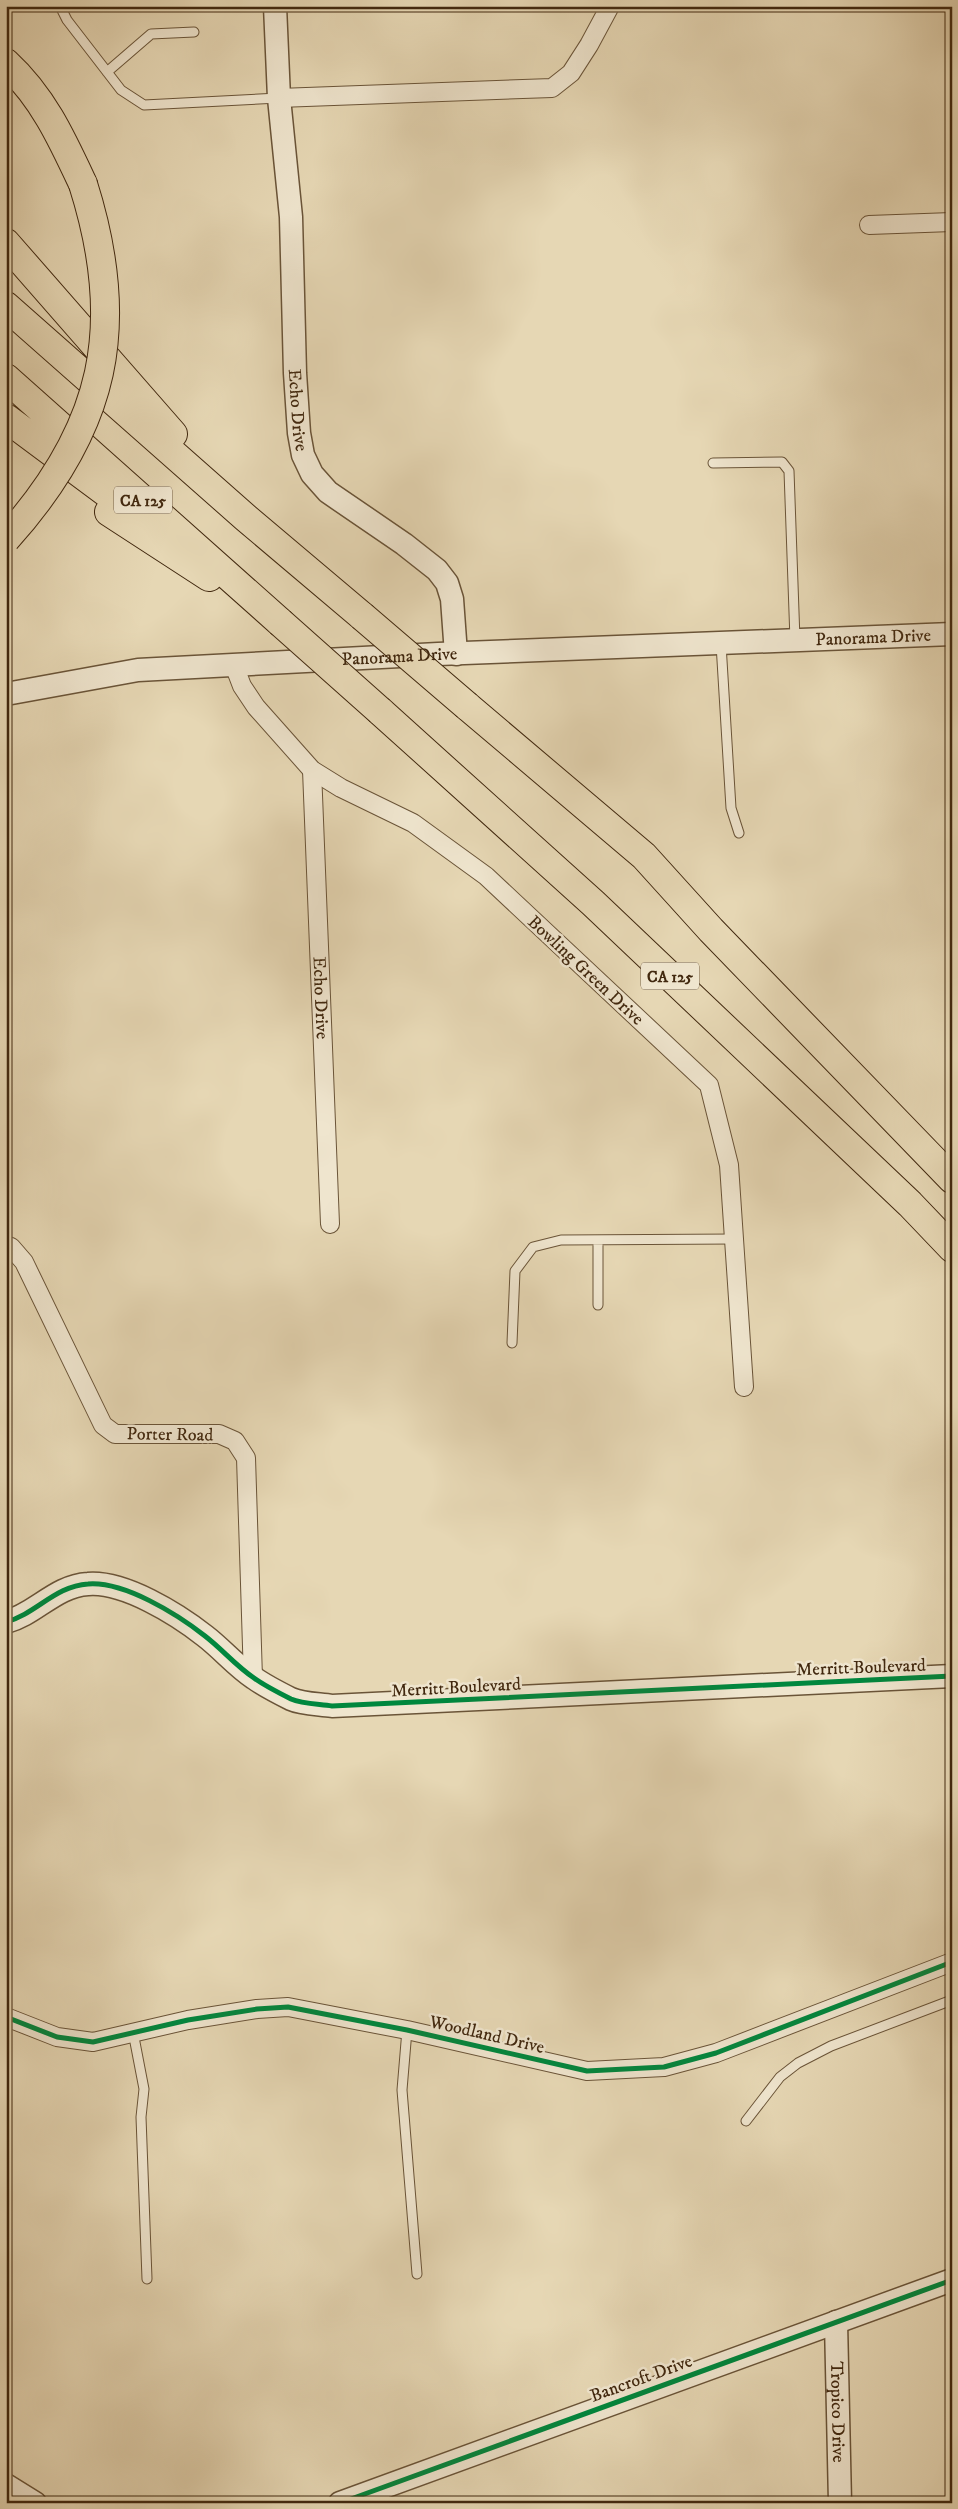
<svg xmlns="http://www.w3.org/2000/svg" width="958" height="2509" viewBox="0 0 958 2509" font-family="'IM FELL DW Pica',serif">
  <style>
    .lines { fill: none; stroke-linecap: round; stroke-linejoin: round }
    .service-casing { stroke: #6a5438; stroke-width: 11 }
    .minor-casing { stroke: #6a5438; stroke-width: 20 }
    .tertiary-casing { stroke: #6a5438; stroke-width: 25 }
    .motorway-casing { stroke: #41280f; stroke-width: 30 }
    .service { stroke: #efe5ce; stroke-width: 9 }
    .minor { stroke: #efe5ce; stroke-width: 18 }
    .tertiary { stroke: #efe5ce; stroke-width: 22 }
    .motorway { stroke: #e6d7b4; stroke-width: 28 }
    .motorway-bridge-casing { stroke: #41280f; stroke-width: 30; stroke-linecap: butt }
    .motorway-bridge { stroke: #e6d7b4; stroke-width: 28 }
    .cycleway-casing { stroke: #efe5ce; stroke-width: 8 }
    .cycleway { stroke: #00873e; stroke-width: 5 }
    .labels { text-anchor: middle; stroke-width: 5; stroke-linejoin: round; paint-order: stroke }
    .shield { fill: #efe5ce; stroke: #756148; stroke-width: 1 }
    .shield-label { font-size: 16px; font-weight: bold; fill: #41280f }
    .street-label { font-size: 18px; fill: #41280f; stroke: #efe5ce }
  </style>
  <rect width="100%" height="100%" fill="#e6d7b4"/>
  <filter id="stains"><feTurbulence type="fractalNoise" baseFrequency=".004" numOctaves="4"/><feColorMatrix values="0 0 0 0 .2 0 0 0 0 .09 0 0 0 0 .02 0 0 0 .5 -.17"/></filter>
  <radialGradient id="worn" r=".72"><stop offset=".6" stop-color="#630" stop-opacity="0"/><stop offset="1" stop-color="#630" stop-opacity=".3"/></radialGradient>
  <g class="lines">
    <defs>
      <path id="service" d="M60 6 67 20 121 90 144 105 279 98
        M107 72 151 34 194 32
        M713 463 782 462 789 471 795 640
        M721 644 731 808 739 833
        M598 1305V1240
        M512 1343 515 1271 533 1247 561 1240 735 1239
        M407 2030 402 2090 417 2274
        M133 2032 144 2089 141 2117 147 2279
        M746 2121 780 2077 798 2063 831 2046 952 2000"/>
      <g id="minor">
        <path d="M279 98 552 88 571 73 589 45 610 6"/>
        <path d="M869 225 952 222"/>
        <path d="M234 665 242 686 256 707 312 770 341 788 413 823 486 876 709 1085 729 1165 744 1387"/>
        <path id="s1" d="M312 770 330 1224"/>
        <path d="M6 1245 11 1247 24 1262 103 1425 115 1434H219L235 1441 246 1458 253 1678"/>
        <path d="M6 2017 57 2037 93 2042 188 2020 257 2009 288 2007 407 2030 587 2071 664 2067 716 2053 952 1962"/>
      </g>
      <g id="tertiary">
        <path id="s2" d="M275 6 279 98 291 217 295 373 299 433 303 455 312 474 328 492 404 544 437 570 447 583 452 599 456 654"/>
        <path id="s3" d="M6 694 138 670 438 654 952 634"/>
        <path d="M6 1622C36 1614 55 1586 88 1584 124 1581 177 1614 205 1636 222 1649 236 1666 254 1678 265 1686 279 1693 291 1699 302 1704 319 1704 332 1706L952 1676"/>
        <path id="s4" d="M836 2322 840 2503"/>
        <path d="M6 2485 35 2503"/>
        <path d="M340 2503 952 2280"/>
      </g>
      <path id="motorway" d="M6 63C43 97 62 139 83 184
        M6 243 173 434
        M6 306 246 518 362 616
        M6 378 280 622
        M6 418 135 514
        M109 512 209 577
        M467 706 644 856 711 930 952 1179
        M380 711 593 903 910 1204 952 1248"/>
    </defs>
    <use href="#service" class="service-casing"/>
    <use href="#minor" class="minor-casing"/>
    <use href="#tertiary" class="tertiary-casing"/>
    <use href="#motorway" class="motorway-casing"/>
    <use href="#service" class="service"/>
    <use href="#minor" class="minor"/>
    <use href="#tertiary" class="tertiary"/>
    <use href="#motorway" class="motorway"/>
    <defs>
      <path id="motorway-bridge" d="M6 539C106 428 128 326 83 184
        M362 616 467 706
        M280 622 380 711"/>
    </defs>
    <use href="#motorway-bridge" class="motorway-bridge-casing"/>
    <use href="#motorway-bridge" class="motorway-bridge"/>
    <defs>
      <path id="cycleway" d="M6 1622C36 1614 55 1586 88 1584 124 1581 177 1614 205 1636 222 1649 236 1666 254 1678 265 1686 279 1693 291 1699 302 1704 319 1704 332 1706L952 1676
        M6 2017 57 2037 93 2042 188 2020 257 2009 288 2007 407 2030 587 2071 664 2067 716 2053 952 1962
        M340 2503 952 2280"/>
    </defs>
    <use href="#cycleway" class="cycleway-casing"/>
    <use href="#cycleway" class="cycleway"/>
  </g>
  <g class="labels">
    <g class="shield">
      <rect x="114" y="486.5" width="58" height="27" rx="4"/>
      <rect x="641" y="962.5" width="58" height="27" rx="4"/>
    </g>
    <g class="shield-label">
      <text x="143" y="506">CA 125</text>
      <text x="670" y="982">CA 125</text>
    </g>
    <g class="street-label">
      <text dy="6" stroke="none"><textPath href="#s2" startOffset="405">Echo Drive</textPath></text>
      <text dy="6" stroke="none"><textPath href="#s3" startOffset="870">Panorama Drive</textPath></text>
      <text dy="6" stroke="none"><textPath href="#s3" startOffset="396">Panorama Drive</textPath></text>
      <text transform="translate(586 970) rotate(43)" y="6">Bowling Green Drive</text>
      <text dy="6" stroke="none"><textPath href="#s1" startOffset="228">Echo Drive</textPath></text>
      <text transform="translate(170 1434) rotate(1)" y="6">Porter Road</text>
      <text transform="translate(861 1667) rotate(-2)" y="6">Merritt Boulevard</text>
      <text transform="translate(456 1687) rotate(-3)" y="6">Merritt Boulevard</text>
      <text transform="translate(487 2034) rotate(13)" y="6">Woodland Drive</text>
      <text transform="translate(641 2378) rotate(-20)" y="6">Bancroft Drive</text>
      <text dy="6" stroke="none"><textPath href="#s4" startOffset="90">Tropico Drive</textPath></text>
    </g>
  </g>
  <rect width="958" height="2509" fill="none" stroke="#e6d7b4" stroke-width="25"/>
  <rect x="8" y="8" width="943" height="2494" fill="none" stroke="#41280f" stroke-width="2.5"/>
  <rect x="12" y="12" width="933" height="2484" fill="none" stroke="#41280f"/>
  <rect width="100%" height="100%" filter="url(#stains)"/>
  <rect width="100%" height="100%" fill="url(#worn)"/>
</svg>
